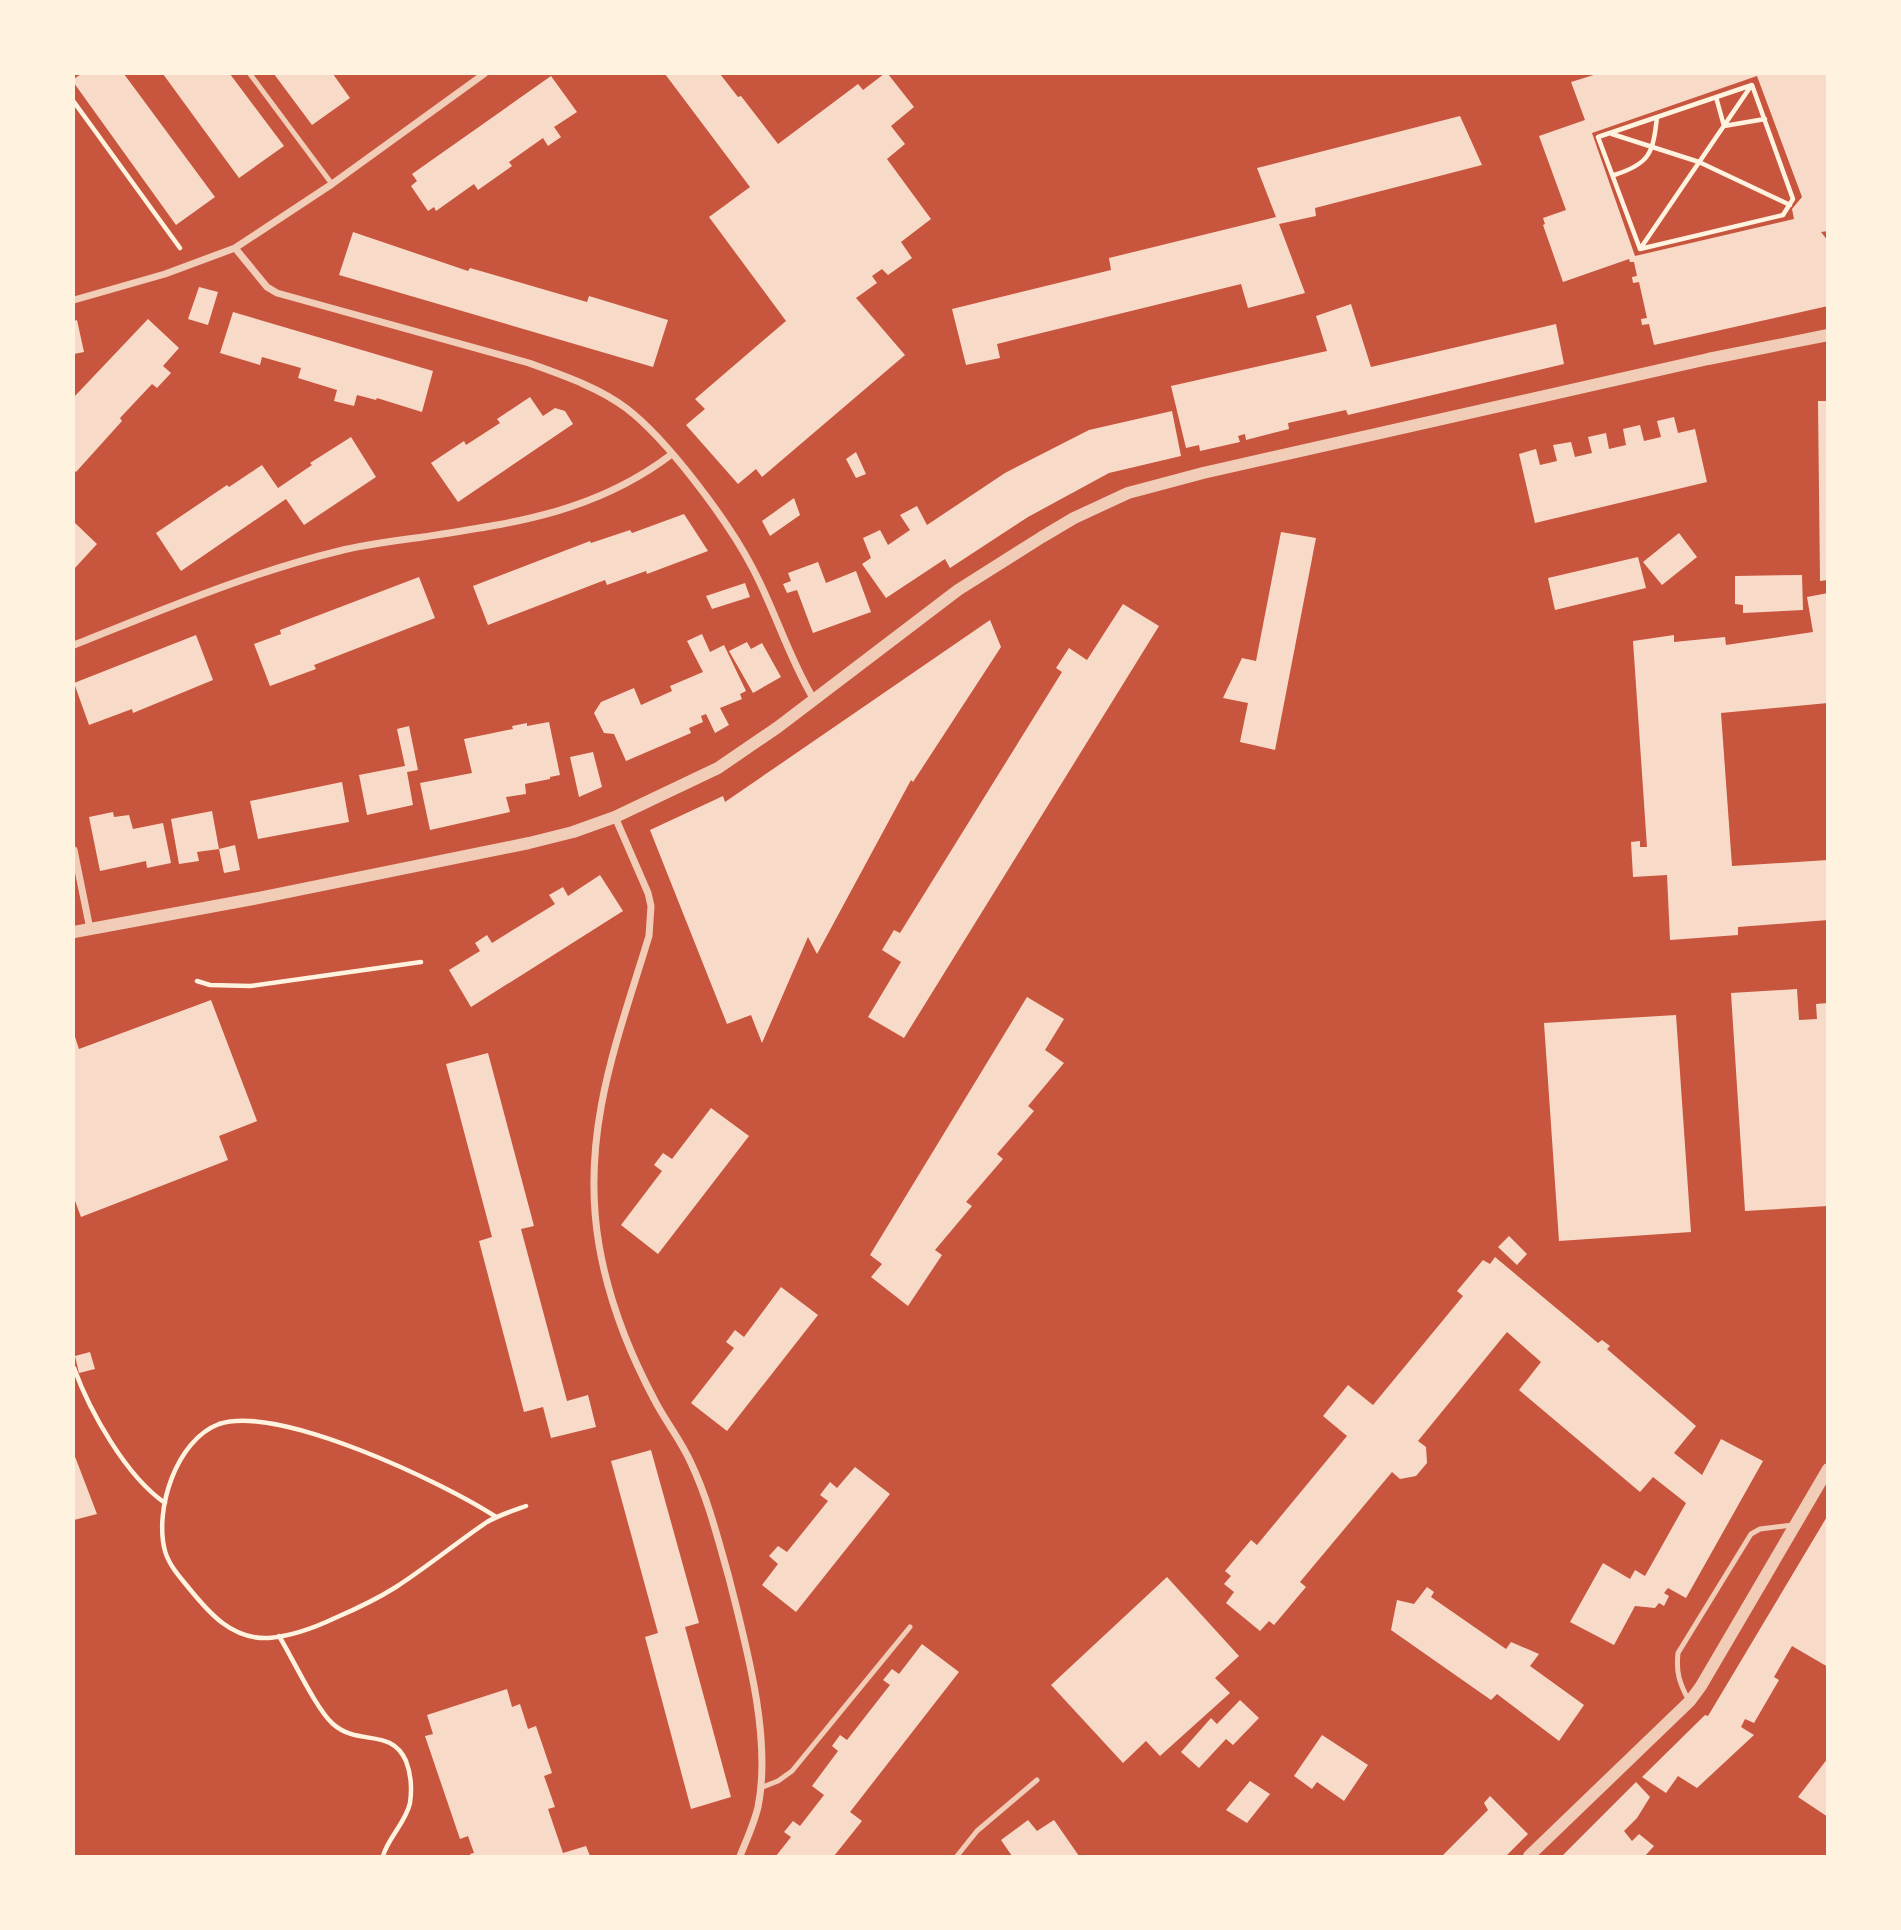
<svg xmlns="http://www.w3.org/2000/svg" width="1901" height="1930" viewBox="0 0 1901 1930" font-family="'Archivo Narrow',sans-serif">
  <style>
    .building { fill: #f7dbc8; fill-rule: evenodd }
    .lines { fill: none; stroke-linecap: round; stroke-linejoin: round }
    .path { stroke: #fff3e0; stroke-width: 4.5 }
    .service { stroke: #f1ccb7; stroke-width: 5 }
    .minor { stroke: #f1ccb7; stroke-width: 7 }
    .tertiary { stroke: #f1ccb7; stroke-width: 12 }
  </style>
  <rect width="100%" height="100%" fill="#c8553d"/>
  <path class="building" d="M81 74H124L215 197 176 225 74 83V79Z
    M163 74H230L284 146 239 178Z
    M274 74H333L350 98 312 125Z
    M665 74H720L738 97 741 96 778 144 858 84 863 90 884 74H888L914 107 891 126 905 144 887 159 931 219 901 242 912 258 888 275 882 269 872 276 877 283 856 298 905 355 762 477 756 469 738 484 686 425 705 409 695 399 786 321 709 217 750 187Z
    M1597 74H1828V231L1821 232 1828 241V306L1654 345 1649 324 1642 325 1641 319 1647 318 1639 282 1633 283 1632 277 1637 276 1634 262H1630L1629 259 1563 282 1543 225 1545 224 1543 218 1566 210 1539 136 1585 120 1571 82ZM1757 76 1802 197 1792 209 1794 219 1635 256 1592 133Z
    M551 76 577 112 554 127 561 137 548 146 543 138 509 162 512 166 478 190 474 184 436 211 434 207 428 211 411 186 417 181 412 174Z
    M1460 116 1482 165 1315 208 1316 216 1279 224 1305 293 1248 308 1241 284 997 344 1000 358 966 365 952 309 1111 270 1109 258 1276 217 1257 168Z
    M353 232 468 271 470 268 587 302 589 296 668 320 653 367 339 275Z
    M199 287 218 292 208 325 188 319Z
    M1351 304 1371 367 1556 324 1564 364 1348 415 1346 410 1288 423 1289 429 1246 440 1245 434 1238 436 1240 442 1200 451 1199 445 1186 448 1171 386 1327 351 1316 316Z
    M233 312 433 371 422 412 377 398 376 400 357 395 354 406 334 401 337 390 298 378 301 368 262 357 260 365 220 353Z
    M148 319 179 348 163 366 171 373 157 388 152 384 120 418 122 421 76 472 74 470V397Z
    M77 320 84 352 74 354V321Z
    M530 397 543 416 555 408 565 411 573 424 458 502 431 463 464 441 466 445 500 423 497 419Z
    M1818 401H1828V580L1820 581Z
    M1172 411 1181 456 1109 473 1028 517 950 568 945 559 886 598 862 564 871 558 863 538 880 530 888 545 910 530 900 515 917 506 927 525 1005 473 1089 430Z
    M1674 417 1678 433 1695 429 1707 482 1535 523 1519 454 1536 449 1540 465 1557 461 1553 445 1571 442 1575 457 1592 453 1588 437 1606 433 1609 449 1626 445 1623 429 1640 425 1644 441 1661 437 1657 421Z
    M351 437 376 477 304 525 286 499 181 571 156 533 227 485 229 487 262 465 278 488 312 465 310 463Z
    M856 452 866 474 856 478 846 459Z
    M794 498 800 515 770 536 762 521Z
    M684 514 708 551 647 574 646 571 607 585 605 580 488 625 473 586 590 541 591 543 630 530 632 533Z
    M74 522 97 544 74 569Z
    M1281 532 1316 538 1275 750 1240 742 1248 703 1223 698 1242 658 1256 661Z
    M1679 533 1697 557 1662 585 1643 562Z
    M1638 557 1646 588 1555 610 1548 578Z
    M818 562 826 583 856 571 871 612 813 633 797 590 787 593 783 584 791 581 788 573Z
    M1802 575 1803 610 1743 613V605L1735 604V576Z
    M419 577 435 618 314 665 316 669 270 686 254 644 281 634 280 630Z
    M745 583 750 597 712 609 706 596Z
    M1828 593V703L1721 713 1732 866 1828 860V920L1738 927V935L1670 940 1667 875 1633 877 1631 842 1640 841V847H1647L1633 641 1674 635V642L1725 637 1726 645 1813 632 1807 597Z
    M1123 604 1159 626 904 1038 868 1017 901 962 882 950 894 930 900 933 1062 672 1056 668 1069 648 1087 660Z
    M990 620 1001 647 913 782 911 780 817 954 808 937 762 1043 751 1015 727 1024 650 830 723 796 725 802Z
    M702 634 710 652 724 645 746 691 740 694 742 699 720 708 729 725 715 733 706 714 701 716 703 722 689 728 691 733 626 761 614 734 604 733 594 713 601 702 634 688 641 705 672 691 670 686 703 672 687 641Z
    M196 635 213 680 133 713 132 709 89 725 74 683Z
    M747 642 751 649 762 643 781 677 753 693 729 651Z
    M549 722 560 775 550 777V779L525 784 526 794 506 797 510 812 430 830 420 783 472 773 464 739 513 729 512 726 527 723V726Z
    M409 726 418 770 407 772 413 805 367 815 359 775 405 766 397 729Z
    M593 752 602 787 579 797 570 757Z
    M342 782 349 822 258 839 250 801Z
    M212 811 219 849 197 852 199 861 179 864 171 819Z
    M113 812 114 817 129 815 133 829 163 823 171 863 147 868 146 861 100 871 89 817Z
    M235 845 240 870 224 873 219 849Z
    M600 875 623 911 471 1007 449 970 480 951 475 943 487 935 492 943 555 904 549 895 563 887 568 896Z
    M1797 989 1799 1020 1817 1019 1816 1004 1828 1003V1206L1745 1211 1731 993Z
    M1027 997 1064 1019 1045 1050 1064 1063 1028 1106 1034 1111 997 1154 1003 1159 966 1202 972 1206 935 1250 942 1255 908 1306 871 1277 882 1264 870 1255Z
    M211 1000 257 1121 219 1136 228 1160 81 1217 74 1198V1034L79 1049Z
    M1676 1015 1691 1232 1559 1241 1544 1023Z
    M488 1053 534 1226 521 1229 567 1401 588 1395 596 1427 551 1438 543 1407 524 1412 479 1241 492 1237 446 1064Z
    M711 1108 749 1136 658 1254 621 1225 662 1171 654 1165 663 1153 672 1159Z
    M1509 1236 1527 1254 1517 1265 1498 1247Z
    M1495 1257 1598 1343 1602 1340 1610 1346 1607 1349 1696 1426 1674 1453 1702 1475 1721 1439 1763 1461 1686 1598 1668 1588 1664 1593 1669 1596 1664 1606 1659 1603 1655 1608 1635 1606 1614 1645 1570 1622 1603 1563 1630 1579 1635 1570 1645 1576 1686 1503 1653 1477 1640 1492 1519 1390 1541 1362 1507 1332 1418 1441 1426 1447 1427 1463 1416 1476 1400 1479 1392 1472 1300 1582 1306 1587 1274 1625 1269 1621 1260 1631 1226 1603 1234 1592 1224 1584 1231 1576 1225 1571 1251 1540 1257 1545 1347 1436 1323 1416 1348 1385 1373 1405 1463 1296 1457 1291 1483 1260 1490 1264Z
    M781 1287 818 1315 727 1431 691 1403 734 1348 726 1342 735 1330 744 1337Z
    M90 1352 95 1369 79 1373 75 1356Z
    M651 1450 699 1623 685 1627 731 1797 691 1809 645 1637 658 1633 611 1461Z
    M74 1454 97 1514 74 1520Z
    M855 1467 890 1494 796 1612 762 1585 778 1564 769 1556 778 1546 787 1552 828 1501 820 1495 830 1482 837 1488Z
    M1828 1515V1667L1792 1646 1774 1677 1779 1680 1754 1723 1745 1719 1741 1727 1754 1735 1697 1788 1678 1776 1666 1793 1642 1777 1705 1715 1708 1716Z
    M1167 1577 1239 1656 1215 1678 1230 1693 1160 1756 1146 1741 1123 1763 1051 1685Z
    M1427 1587 1434 1592 1431 1597 1506 1649 1511 1642 1539 1654 1530 1666 1584 1705 1559 1741 1497 1694 1491 1700 1391 1630 1397 1600 1414 1604Z
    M922 1644 959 1672 850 1812 862 1821 834 1856H776L791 1837 784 1832 793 1821 800 1826 824 1795 812 1786 838 1751 832 1746 840 1735 847 1740 890 1685 883 1680 892 1669 899 1674Z
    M507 1689 512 1707 520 1704 528 1729 536 1726 552 1773 544 1776 555 1807 548 1809 563 1853 586 1846 590 1856H471L470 1854 474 1853 468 1836 460 1839 425 1736 433 1734 427 1715Z
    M1240 1700 1259 1718 1233 1745 1226 1739 1199 1768 1181 1752 1211 1718 1217 1724Z
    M1322 1735 1368 1765 1344 1801 1317 1782 1312 1789 1294 1776Z
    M1828 1758V1817L1798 1797Z
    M1250 1781 1270 1794 1247 1823 1226 1810Z
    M1636 1782 1650 1797 1637 1818 1624 1831 1632 1841 1639 1834 1654 1846 1645 1856H1562Z
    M1490 1796 1528 1834 1506 1856H1442L1488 1810 1484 1803Z
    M1028 1820 1037 1831 1054 1820 1079 1856H1012L1001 1840Z"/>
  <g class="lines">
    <path class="path" d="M1752 85 1793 199 1783 215 1640 249 1598 137Z
      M1716 97 1724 126 1765 119
      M74 102 180 248
      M1612 134 1699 162 1790 205
      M1614 175C1650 164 1653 153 1657 117
      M1640 249 1751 86
      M197 981 210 985 250 986 421 962
      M74 1368C90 1412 126 1476 165 1503
      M496 1517C444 1483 279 1404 219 1424 176 1440 154 1510 165 1551 169 1565 179 1576 188 1587 209 1613 232 1640 269 1638 292 1636 314 1628 335 1618 356 1609 377 1599 396 1587 427 1567 456 1543 487 1522 499 1515 512 1511 526 1506
      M279 1636C292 1657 316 1709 333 1724 359 1747 391 1727 406 1761 411 1774 412 1789 410 1803 406 1822 388 1838 383 1856"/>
    <path class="service" d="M250 74 332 184
      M1688 1699C1679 1682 1676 1672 1678 1653L1751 1534 1760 1529 1793 1525
      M760 1788 778 1781 792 1771 910 1627
      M957 1856 977 1831 1037 1780"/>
    <path class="minor" d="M235 248 267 287 277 293 529 363C562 375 598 387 626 408 667 439 728 521 752 567 775 610 788 656 813 698
      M74 300 165 274 235 248 332 184 484 74
      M74 645C160 611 248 573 339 551 367 544 395 541 423 537 515 523 596 512 672 454
      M615 817 648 893 651 906 649 936C617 1041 580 1133 599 1245 608 1297 629 1352 654 1399 665 1421 681 1440 691 1463 708 1499 718 1539 729 1578 746 1645 772 1738 758 1807 754 1824 746 1841 740 1856
      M74 850 90 929"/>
    <path class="tertiary" d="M74 932 253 899 529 843 573 832 615 817 718 768 778 727 958 590 1042 537 1074 518 1128 493 1203 473 1708 359 1828 335
      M1529 1856 1690 1701 1701 1686 1828 1469"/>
  </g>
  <rect width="1901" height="1930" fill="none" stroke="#fff3e0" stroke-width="150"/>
</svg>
